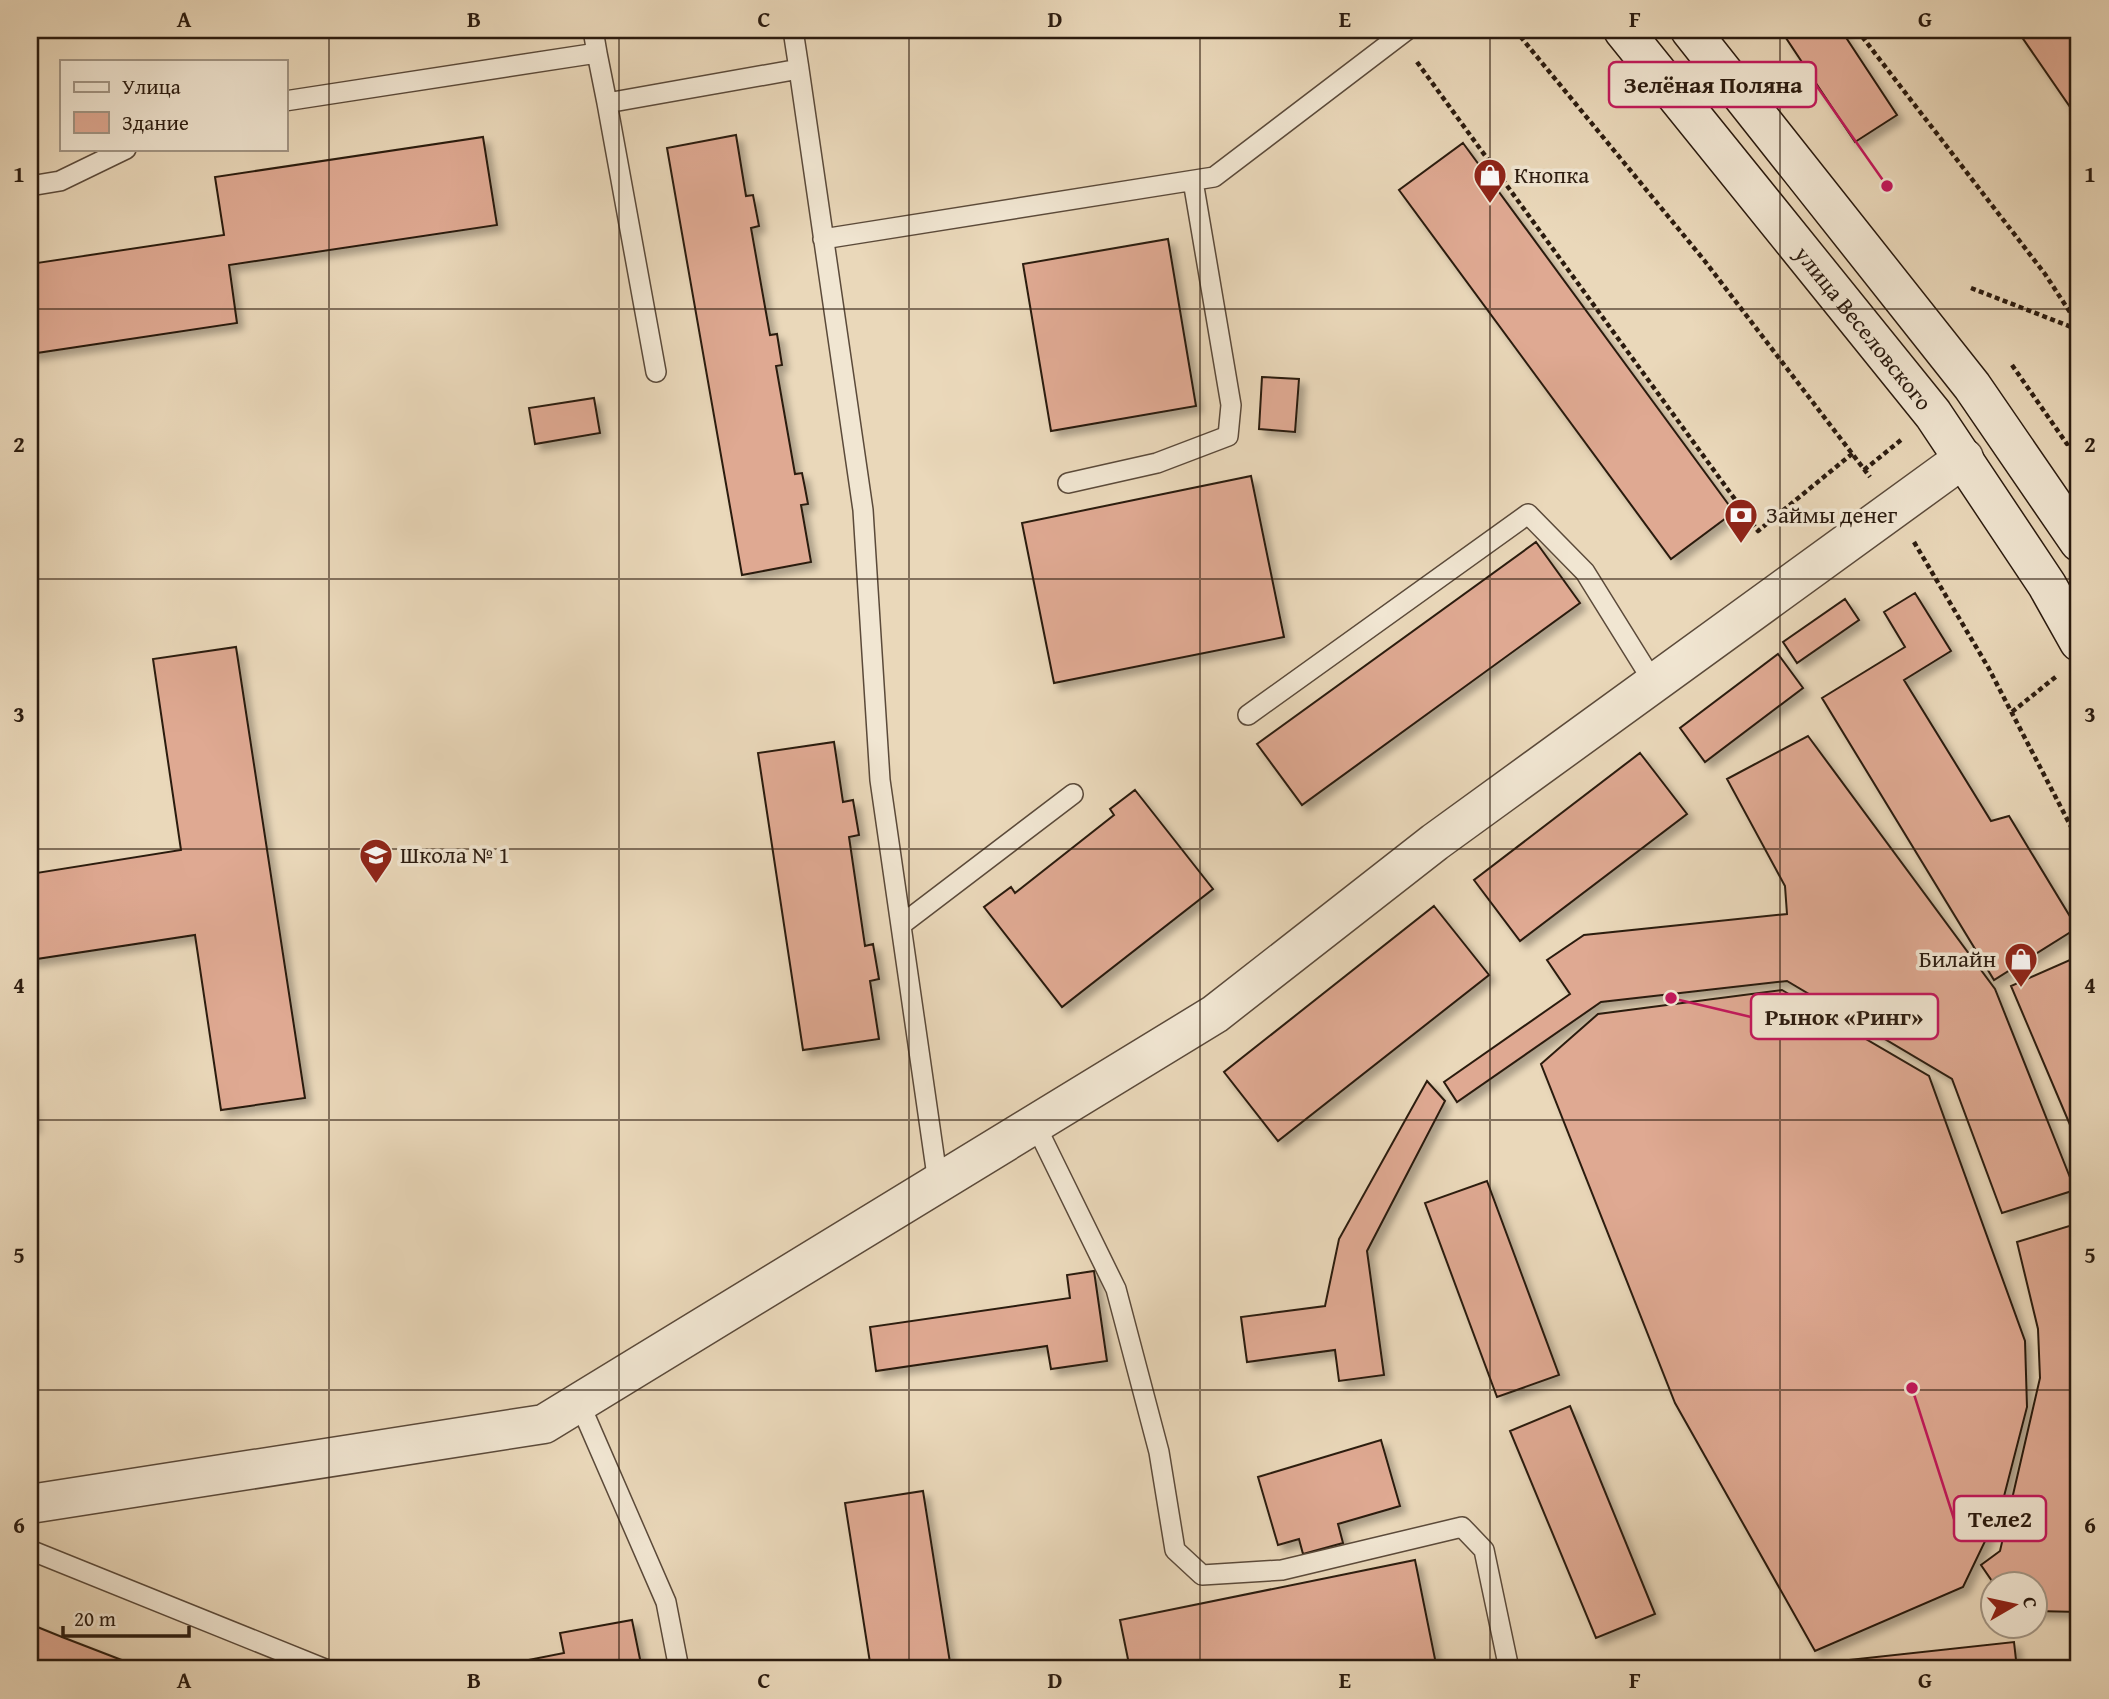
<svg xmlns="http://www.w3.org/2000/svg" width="2109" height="1699" viewBox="0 0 2109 1699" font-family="'Gentium Book Plus',serif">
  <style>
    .building { fill: #dfa992; stroke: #2b1b0f; stroke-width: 2; filter: url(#shadow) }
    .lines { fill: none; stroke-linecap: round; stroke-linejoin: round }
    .lane-casing { stroke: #5b4a3a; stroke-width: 22 }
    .street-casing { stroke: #5b4a3a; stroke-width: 41 }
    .secondary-casing { stroke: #2b1b0f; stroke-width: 41 }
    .path { stroke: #2b1b0f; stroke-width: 4.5; stroke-dasharray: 5 3.5; stroke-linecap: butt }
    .lane { stroke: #f1e6d2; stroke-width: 19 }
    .street { stroke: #f1e6d2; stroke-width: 38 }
    .secondary { stroke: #f1e6d2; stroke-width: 38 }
    .grid { fill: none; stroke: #2b1b0f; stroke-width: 2; stroke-opacity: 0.55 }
    .labels { text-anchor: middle; stroke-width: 7; stroke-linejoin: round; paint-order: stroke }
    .poi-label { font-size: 23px; fill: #2b1b0f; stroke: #f1e6d2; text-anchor: start }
    .street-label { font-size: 23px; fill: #2b1b0f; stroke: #f1e6d2 }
    .leader { fill: none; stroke: #c2185b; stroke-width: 2.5 }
    .callout-dot { fill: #c2185b; stroke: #f1e6d2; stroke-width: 2.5 }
    .callout { fill: #f1e6d2; stroke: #c2185b; stroke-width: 2.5 }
    .callout-label { font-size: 24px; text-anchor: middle; font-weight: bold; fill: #2b1b0f }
    .neatline { fill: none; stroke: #2b1b0f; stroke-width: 2.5 }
    .grid-label { font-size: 23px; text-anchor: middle; font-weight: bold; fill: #2b1b0f }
  </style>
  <defs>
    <filter id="shadow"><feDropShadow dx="6" dy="6" stdDeviation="3.5" flood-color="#0004"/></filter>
  </defs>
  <rect width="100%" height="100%" fill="#ead8ba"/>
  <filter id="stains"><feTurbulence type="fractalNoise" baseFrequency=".00286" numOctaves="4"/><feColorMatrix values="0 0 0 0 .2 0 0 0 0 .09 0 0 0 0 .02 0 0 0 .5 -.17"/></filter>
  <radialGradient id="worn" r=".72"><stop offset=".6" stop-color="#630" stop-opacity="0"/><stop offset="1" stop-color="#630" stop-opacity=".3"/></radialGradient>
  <path class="building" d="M1799 30H1841L1897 115 1855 142 1786 38Z
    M2017 30H2079V120Z
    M736 135 746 196 753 195 759 226 751 228 770 335 777 334 782 365 776 366 795 474 802 473 805 488 808 504 801 505 811 562 742 575 667 148Z
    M483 137 497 225 229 265 237 323 30 354V264L224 235 215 177Z
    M1463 143 1734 512 1671 559 1399 190Z
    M1168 239 1196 406 1051 431 1023 264Z
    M1262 377 1299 379 1295 432 1259 429Z
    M594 398 600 433 535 444 529 408Z
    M1251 476 1284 637 1054 683 1022 523Z
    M1536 542 1580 603 1302 805 1257 744Z
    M1915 593 1951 651 1904 680 1991 821 2009 816 2077 928 1994 980 1822 698 1905 647 1884 612Z
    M1845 599 1859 620 1797 663 1783 642Z
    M236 647 305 1098 221 1110 195 935 30 960V874L181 850 153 659Z
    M1778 654 1803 688 1705 762 1680 728Z
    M1808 736 1995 989 2075 1190 2002 1213 1952 1079 1787 981 1601 1002 1457 1102 1444 1082 1570 994 1547 960 1584 935 1787 914 1785 886 1727 779Z
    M834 742 843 802 853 800 859 835 849 837 865 946 873 944 879 979 870 981 879 1039 803 1050 758 753Z
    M1640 753 1687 814 1520 941 1474 880Z
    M1135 790 1213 889 1062 1007 984 907 1011 887 1015 893 1114 815 1110 809Z
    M1434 906 1489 975 1278 1141 1224 1072Z
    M2079 956V1146L2011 986Z
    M1782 990 1929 1076 2025 1341 2027 1407 2001 1508 1963 1587 1815 1651 1675 1403 1541 1064 1598 1014Z
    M1427 1081 1445 1101 1367 1251 1384 1375 1339 1381 1335 1350 1247 1362 1241 1317 1325 1306 1339 1239Z
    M30 1098 34 1126 30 1127Z
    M1487 1181 1559 1375 1497 1397 1425 1203Z
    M2079 1223V1612L2036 1611V1584H1994L1981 1565 2000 1551 2040 1378 2038 1329 2017 1242Z
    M1094 1271 1107 1361 1051 1369 1047 1346 876 1371 870 1327 1070 1298 1067 1275Z
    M1570 1406 1655 1614 1596 1638 1510 1431Z
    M1381 1440 1400 1506 1338 1524 1343 1543 1303 1554 1299 1539 1278 1545 1258 1477Z
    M923 1491 951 1669H871L845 1503Z
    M1415 1560 1437 1669H1130L1120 1620Z
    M632 1620 641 1664 611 1669H514L513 1663 564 1653 560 1633Z
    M30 1624 62 1637 145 1669H30Z
    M2014 1642 2017 1669H1766Z"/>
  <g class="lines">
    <defs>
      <path id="lane" d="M593 30 597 53
        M799 69 863 510 880 780 938 1183
        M285 101 597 53 607 103 799 69 793 30
        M607 103 656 372
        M30 186 60 181 126 149
        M823 239 1214 177 1407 30
        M1068 483 1157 463 1228 436 1231 405 1193 181
        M1248 715 1528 514 1585 572 1654 683
        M901 925 1073 794
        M1035 1124 1116 1289 1159 1452 1175 1550 1202 1575 1282 1570 1462 1527 1484 1550 1509 1669
        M579 1402 666 1602 679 1669
        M30 1550 325 1669"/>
      <path id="street" d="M30 1504 544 1424 1215 1014 1435 842 1964 458"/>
      <g id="secondary">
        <path id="s1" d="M1623 30 1933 414 2047 585 2079 642"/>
        <path d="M1690 30 1972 386 2079 542"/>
      </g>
    </defs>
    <use href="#lane" class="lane-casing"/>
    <use href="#street" class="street-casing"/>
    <use href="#secondary" class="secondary-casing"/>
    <path class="path" d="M1515 30 1704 260 1870 477
      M1857 30 2045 274 2079 326
      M1417 62 1758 531 1853 453
      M1971 288 2079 330
      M2012 365 2067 444 2079 436
      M1864 470 1901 440
      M1914 542 1988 667 2079 842
      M2012 712 2058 675"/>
    <use href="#lane" class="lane"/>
    <use href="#street" class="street"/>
    <use href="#secondary" class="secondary"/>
  </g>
  <path class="grid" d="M329 30V1669M619 30V1669M909 30V1669M1200 30V1669M1490 30V1669M1780 30V1669M30 309H2079M30 579H2079M30 849H2079M30 1120H2079M30 1390H2079"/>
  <defs>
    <symbol id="shop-pin" viewBox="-11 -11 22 30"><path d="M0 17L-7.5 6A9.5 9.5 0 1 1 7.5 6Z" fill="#8f2418" stroke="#f1e6d2"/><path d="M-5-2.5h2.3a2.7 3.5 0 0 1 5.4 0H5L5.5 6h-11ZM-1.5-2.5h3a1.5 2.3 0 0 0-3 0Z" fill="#fff"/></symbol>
    <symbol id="bank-pin" viewBox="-11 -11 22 30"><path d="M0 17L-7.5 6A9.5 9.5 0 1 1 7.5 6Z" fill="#8f2418" stroke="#f1e6d2"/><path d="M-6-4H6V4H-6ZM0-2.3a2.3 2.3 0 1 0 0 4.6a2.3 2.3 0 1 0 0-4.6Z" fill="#fff"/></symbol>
    <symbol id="school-pin" viewBox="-11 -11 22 30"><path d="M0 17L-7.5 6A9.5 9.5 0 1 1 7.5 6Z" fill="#8f2418" stroke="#f1e6d2"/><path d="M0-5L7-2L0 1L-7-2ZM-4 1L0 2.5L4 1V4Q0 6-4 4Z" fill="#fff"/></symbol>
  </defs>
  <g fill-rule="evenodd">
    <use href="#shop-pin" x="1471" y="156" width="38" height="52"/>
    <use href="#bank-pin" x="1722" y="496" width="38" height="52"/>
    <use href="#school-pin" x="357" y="836" width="38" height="52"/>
    <use href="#shop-pin" x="2002" y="940" width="38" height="52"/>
  </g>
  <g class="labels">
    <g class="poi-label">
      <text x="1514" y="183">Кнопка</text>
      <text x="1766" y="523">Займы денег</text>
      <text x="400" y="863">Школа № 1</text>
      <text x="1996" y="967" text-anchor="end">Билайн</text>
    </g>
    <g class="street-label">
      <text dy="8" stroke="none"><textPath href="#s1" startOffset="383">улица Веселовского</textPath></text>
    </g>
  </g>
  <path class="leader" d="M1887 186L1816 85M1671 998L1751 1017M1912 1388L1954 1519"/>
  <g class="callout-dot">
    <circle cx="1887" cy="186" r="7"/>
    <circle cx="1671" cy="998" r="7"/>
    <circle cx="1912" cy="1388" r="7"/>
  </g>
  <g class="callout">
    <rect x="1609" y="62" width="207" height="45" rx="7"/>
    <rect x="1751" y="994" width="187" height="45" rx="7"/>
    <rect x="1954" y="1496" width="92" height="45" rx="7"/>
  </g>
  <g class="callout-label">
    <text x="1713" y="93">Зелёная Поляна</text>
    <text x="1844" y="1025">Рынок «Ринг»</text>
    <text x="2000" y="1527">Теле2</text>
  </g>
  <rect width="2109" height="1699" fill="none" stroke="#ead8ba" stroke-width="77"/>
  <rect x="60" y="60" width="228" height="91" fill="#f1e6d2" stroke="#a29584" stroke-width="2"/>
  <rect x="74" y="82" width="35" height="10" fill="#f1e6d2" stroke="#a29584" stroke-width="2"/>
  <text x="122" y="94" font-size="21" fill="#2b1b0f">Улица</text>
  <rect x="74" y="112" width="35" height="21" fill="#dfa992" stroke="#a29584" stroke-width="2"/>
  <text x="122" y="130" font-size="21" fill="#2b1b0f">Здание</text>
  <g transform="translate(2014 1605) rotate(81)"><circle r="33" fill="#f1e6d2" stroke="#a29584" stroke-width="2"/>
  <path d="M0-5L12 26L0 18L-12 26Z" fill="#8f2418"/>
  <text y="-10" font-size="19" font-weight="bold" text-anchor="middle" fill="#2b1b0f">С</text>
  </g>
  <path d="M63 1626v10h126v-10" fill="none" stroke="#2b1b0f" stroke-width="3.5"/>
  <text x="74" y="1626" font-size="21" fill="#2b1b0f" stroke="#f1e6d2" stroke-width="5" paint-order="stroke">20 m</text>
  <rect x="38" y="38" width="2032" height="1622" class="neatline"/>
  <g class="grid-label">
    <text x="184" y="27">A</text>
    <text x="474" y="27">B</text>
    <text x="764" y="27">C</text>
    <text x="1055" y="27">D</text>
    <text x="1345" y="27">E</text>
    <text x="1635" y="27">F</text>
    <text x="1925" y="27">G</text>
    <text x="19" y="182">1</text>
    <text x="2090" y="182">1</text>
    <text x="19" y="452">2</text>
    <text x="2090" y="452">2</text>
    <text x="19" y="722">3</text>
    <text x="2090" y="722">3</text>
    <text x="19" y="993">4</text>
    <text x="2090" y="993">4</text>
    <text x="19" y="1263">5</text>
    <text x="2090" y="1263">5</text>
    <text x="19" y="1533">6</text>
    <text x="2090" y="1533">6</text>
    <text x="184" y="1688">A</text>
    <text x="474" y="1688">B</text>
    <text x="764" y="1688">C</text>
    <text x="1055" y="1688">D</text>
    <text x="1345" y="1688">E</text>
    <text x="1635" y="1688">F</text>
    <text x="1925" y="1688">G</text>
  </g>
  <rect width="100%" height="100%" filter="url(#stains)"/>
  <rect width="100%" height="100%" fill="url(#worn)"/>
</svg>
